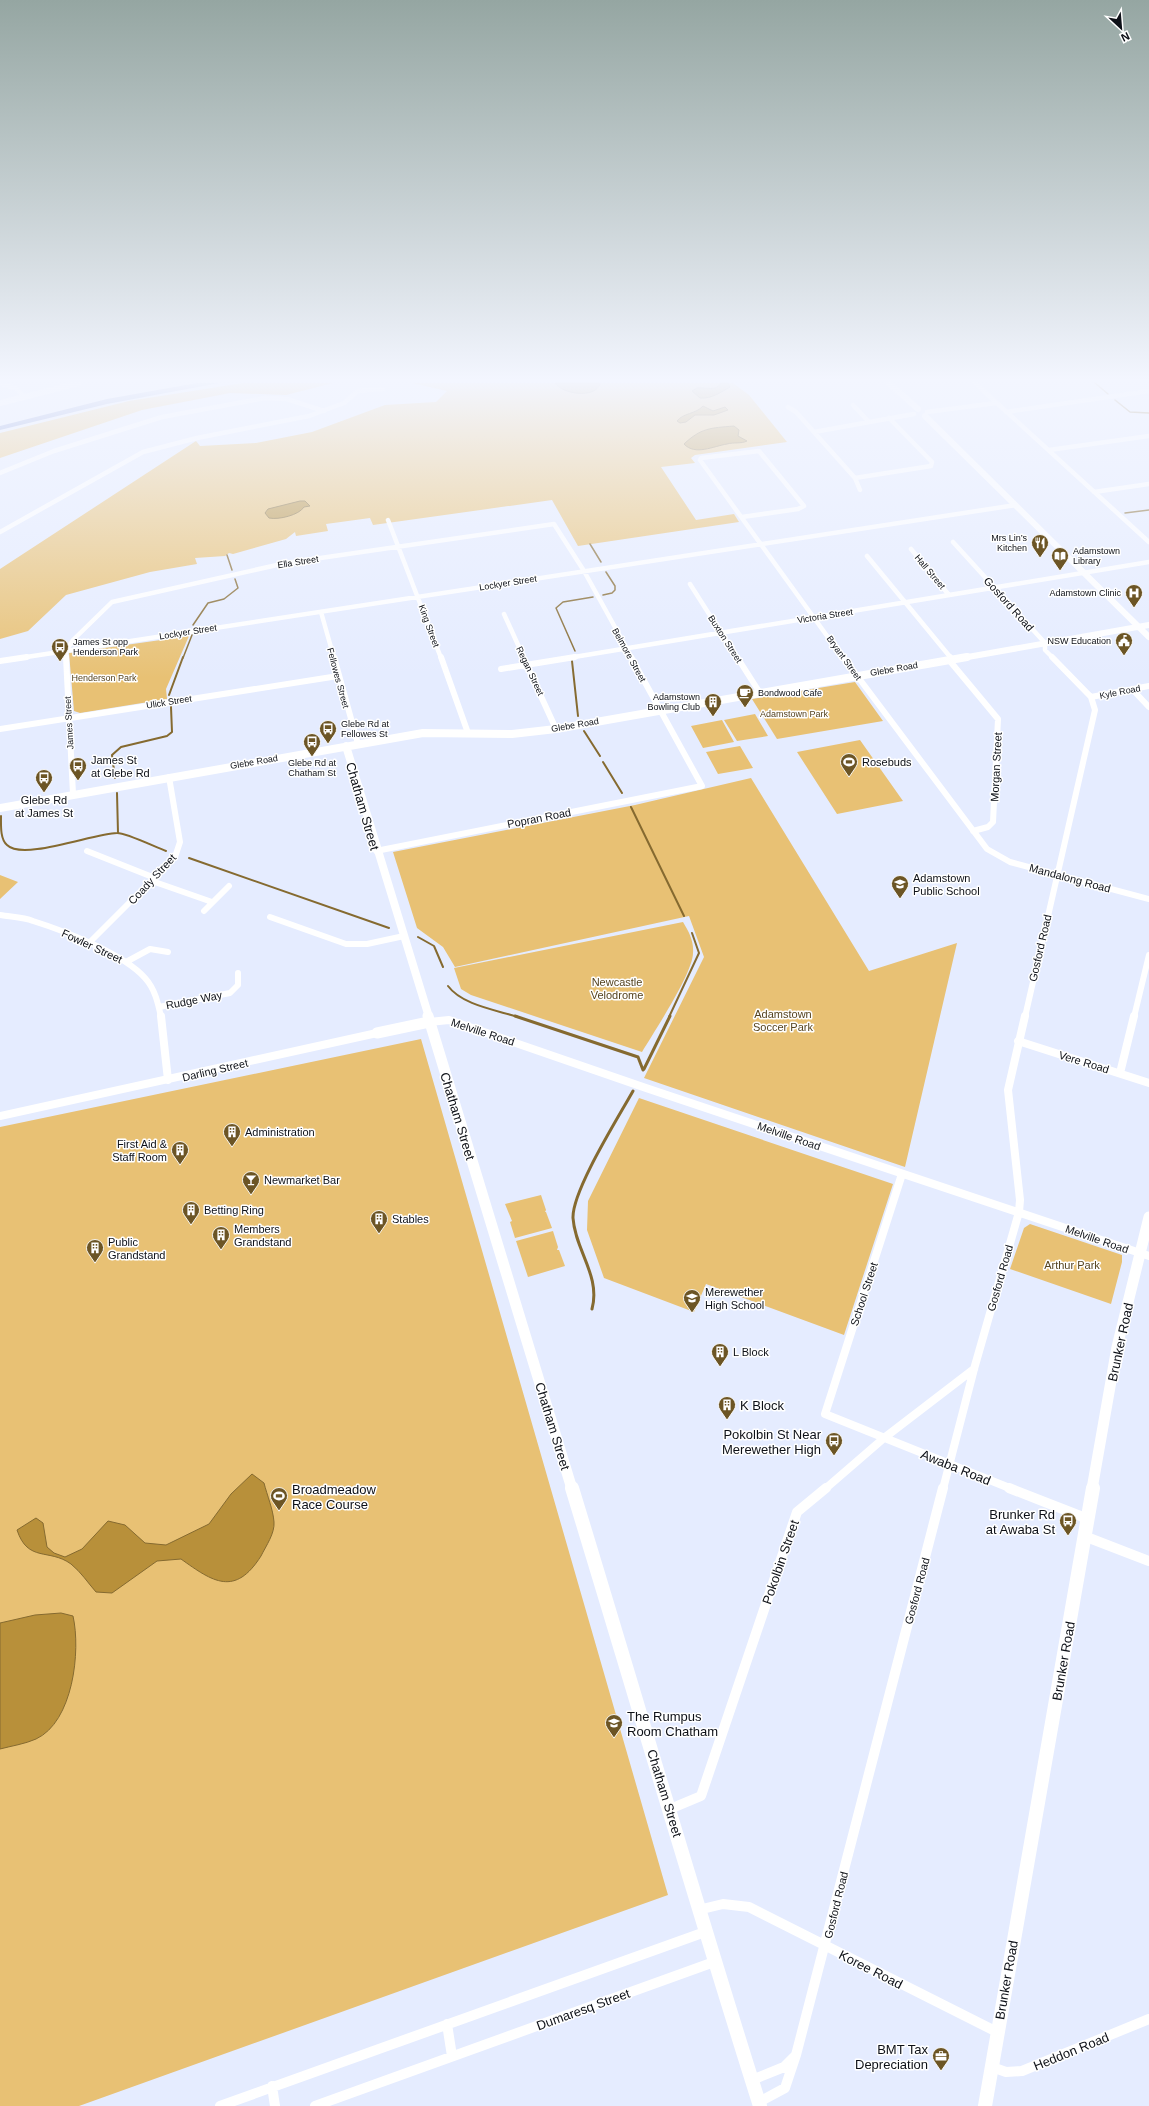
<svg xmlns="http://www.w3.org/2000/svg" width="1149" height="2106" viewBox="0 0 1149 2106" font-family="Helvetica,sans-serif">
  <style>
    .green { fill: #e8c174 }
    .water { fill: #b8903a; stroke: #856a30 }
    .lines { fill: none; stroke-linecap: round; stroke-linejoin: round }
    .stream-far2 { stroke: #856a30; stroke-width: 1.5 }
    .stream-far1 { stroke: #856a30; stroke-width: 2 }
    .stream { stroke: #856a30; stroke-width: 3 }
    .street-far3 { stroke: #fff; stroke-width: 4.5 }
    .street-far2 { stroke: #fff; stroke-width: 6 }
    .street-far1 { stroke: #fff; stroke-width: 8 }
    .street { stroke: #fff; stroke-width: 10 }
    .secondary-far3 { stroke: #fff; stroke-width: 6 }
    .secondary-far2 { stroke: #fff; stroke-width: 8 }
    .secondary-far1 { stroke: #fff; stroke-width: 11 }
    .secondary { stroke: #fff; stroke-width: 14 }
    .highway { fill: #7389d1; fill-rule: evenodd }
    .labels { text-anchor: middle; stroke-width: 3; stroke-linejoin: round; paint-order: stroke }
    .far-poi-label { font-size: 9px; fill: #0d1017; stroke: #fff; text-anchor: end }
    .far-street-label { font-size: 9px; fill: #0d1017; stroke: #fff }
    .far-park-label { font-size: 9px; fill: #55431f; stroke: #fff }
    .street-label { font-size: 11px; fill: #0d1017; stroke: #fff }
    .poi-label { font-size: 11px; fill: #0d1017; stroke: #fff; text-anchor: start }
    .park-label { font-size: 11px; fill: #55431f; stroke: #fff }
    .near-street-label { font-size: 13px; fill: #0d1017; stroke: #fff }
    .near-poi-label { font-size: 13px; fill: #0d1017; stroke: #fff; text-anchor: start }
  </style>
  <rect width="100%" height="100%" fill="#e5ecff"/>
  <path class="green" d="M243 383H333L286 395 230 393 142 410 0 458V433L129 401Z
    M412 383H733L749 395 787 442 695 455 691 458 695 463 661 467 696 520 734 514 739 522 578 546 552 500 373 525 370 518 326 524 328 531 296 536 295 532 286 539 233 554 229 553 225 556 195 558 197 564 150 572 66 595 28 631 0 639V569L196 441 200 446 256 443 312 432 385 405 436 402 447 391Z
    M189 636 166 689 167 699 80 713 74 711 69 653Z
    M855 682 883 721 777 739 752 699Z
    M755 714 768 736 737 741 724 720Z
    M722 720 734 742 703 748 691 726Z
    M860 740 903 801 837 814 797 752Z
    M740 746 753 768 718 774 706 752Z
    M751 778 869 971 957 943 905 1167 644 1078 704 957 689 916 455 967 443 947 417 928 393 852 635 805Z
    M0 875 18 882 0 899Z
    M683 922C689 932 694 941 693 953 693 973 654 1032 642 1052L471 995 461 989 454 968Z
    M421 1039 668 1895 79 2106H0V1127Z
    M639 1098 893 1184 844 1335 706 1284 694 1312 604 1278 587 1230 588 1201Z
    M541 1195 546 1210 545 1212H546L552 1228 515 1238 510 1222 512 1221 505 1204Z
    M1030 1224 1122 1255V1262L1111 1304 1010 1269 1024 1228Z
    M553 1231 558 1247 557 1250H559L565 1266 528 1277 516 1241Z"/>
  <path class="water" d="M555 383H599L600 384C595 399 562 394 555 383Z
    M721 383H728L730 387C721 392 712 399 700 398L692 391 697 388C706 387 716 392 721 383Z
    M703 406 713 411 725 407 728 410 714 415H695L686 422 680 423 677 421C683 413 696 414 703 406Z
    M734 426 739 430 738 436 747 441C741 444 734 442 727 444 714 446 695 456 684 444 701 428 710 428 734 426Z
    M300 501H305L310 506 304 507C299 515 279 520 269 518L265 513 268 509Z
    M252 1474 264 1483C267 1495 273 1509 274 1522 275 1533 266 1546 261 1556 235 1597 213 1582 181 1559L157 1561 112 1593 96 1592C88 1583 81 1572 71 1564 49 1548 28 1563 17 1530L36 1518 43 1523 47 1547 54 1553 65 1557 82 1549 108 1521 125 1525 145 1543 166 1545 209 1524 231 1494Z
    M61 1613 73 1616C81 1651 73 1722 36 1739 25 1744 11 1746 0 1749V1623L35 1615Z"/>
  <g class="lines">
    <path class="stream-far2" d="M1095 383 1108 394
      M1115 400 1130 412 1149 413
      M1125 513 1149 510
      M590 544 601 562
      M227 555 232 570
      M603 595 612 593 615 590V586L606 572
      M193 625 208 603 224 599 238 588 235 579
      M575 651 556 608 563 602 593 597
      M183 658 192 635"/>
    <path class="stream-far1" d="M572 661 578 716
      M169 695 183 657
      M584 731 600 756
      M603 762 622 793
      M115 778 112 755 121 747 167 736 172 732 171 707
      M117 793 118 833
      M631 807 684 916
      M1 816C1 825 0 839 7 845 23 861 95 833 117 833 127 833 155 847 166 851
      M189 858 389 928
      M418 937 434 946 443 967
      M448 986C462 1005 496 1010 518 1017
      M669 1017 699 953 692 933"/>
    <path class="stream" d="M515 1016 638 1057 643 1070
      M644 1069 670 1016
      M592 1309C601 1276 575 1250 573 1218 572 1191 618 1118 633 1091"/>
    <path class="street-far3" d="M975 383 1149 542
      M0 384 16 388 24 397
      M853 405 868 421
      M788 407 796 412 855 478 931 466 932 462 889 418
      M927 412 996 403
      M1006 412 1149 391
      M814 432 914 414
      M1049 450 1149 436
      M0 473 54 451 162 417 265 398 287 399 324 411
      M855 478 860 490
      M1094 492 1149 484
      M742 517 798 509 804 506 759 451 701 458 700 460 843 658
      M388 520 441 658
      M0 532 143 452 197 438 309 416 344 403 358 391 383 389
      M953 542 1045 643V650L1053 658
      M911 549 949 595
      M867 556 951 658
      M690 584 737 658
      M321 612 334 658
      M504 614 524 658
      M20 658 1016 505
      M66 658V651L73 640 112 602 286 563 554 524 584 571 632 658
      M568 658 1149 562"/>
    <path class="street-far2" d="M66 657 73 794
      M334 657 358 744
      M441 657 468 733
      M523 657 556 729
      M737 657 760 693
      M843 657 987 849 1010 862 1149 899
      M950 657 952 659
      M949 660 998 719 993 822 988 827 973 831
      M0 661 27 657
      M501 669 575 657
      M1132 689 1149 707
      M1091 697 1149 686
      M0 729 338 676
      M87 851 155 878
      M376 851 702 786 631 657
      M152 881 212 902
      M204 911 229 886
      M0 915C11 917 23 917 33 921 65 931 124 954 145 978 155 989 158 1003 161 1017
      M270 917 346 944H367L404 936
      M89 943 175 857 180 842 169 777
      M126 962 150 949 168 952
      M159 1007 230 993 238 985V973
      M1025 1017 1095 710 1091 697 1052 657
      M1134 1017 1149 955"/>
    <path class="street-far1" d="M161 1016 168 1080
      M429 1022 449 1020 646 1088 1149 1256
      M1018 1041 1149 1083
      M1120 1073 1134 1016
      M0 1116 377 1033
      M902 1174 825 1414 1012 1489
      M825 1489 884 1438 974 1369
      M943 1489 974 1369 1019 1212 1020 1200 1008 1090 1025 1016"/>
    <path class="street" d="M1009 1488 1088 1519
      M1084 1536 1149 1561
      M670 1809 701 1796 797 1512 826 1488
      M698 1910 723 1904 749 1907 997 2032
      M447 2024 452 2056
      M992 2067 1006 2072 1022 2071 1149 2019
      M752 2080 784 2067 795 2056
      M272 2086 275 2106
      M759 2102 785 2088 796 2055 943 1488
      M220 2106 705 1932
      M315 2106 714 1962"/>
    <path class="secondary-far3" d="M889 383 918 409
      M0 403 79 383
      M925 416 1149 637
      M962 658 1149 625"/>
    <path class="secondary-far2" d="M346 746 429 1017
      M0 808 423 733 512 734 556 729 967 657"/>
    <path class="secondary-far1" d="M428 1016 572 1489
      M377 1033 429 1022
      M1092 1489 1117 1347 1149 1217"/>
    <path class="secondary" d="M572 1488C635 1694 695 1901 760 2106
      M985 2106 1093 1488"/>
    <path class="highway" d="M197 383H219L107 404 0 430V426L107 399Z"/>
  </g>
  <linearGradient id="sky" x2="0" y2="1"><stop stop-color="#95a6a2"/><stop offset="0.56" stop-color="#f3f6ff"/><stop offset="1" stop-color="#f3f6ff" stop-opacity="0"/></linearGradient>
  <rect width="1149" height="678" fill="url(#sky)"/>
  <defs>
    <symbol id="restaurant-pin" viewBox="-11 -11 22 30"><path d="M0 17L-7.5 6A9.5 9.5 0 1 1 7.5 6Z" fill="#6c5525" stroke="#fff"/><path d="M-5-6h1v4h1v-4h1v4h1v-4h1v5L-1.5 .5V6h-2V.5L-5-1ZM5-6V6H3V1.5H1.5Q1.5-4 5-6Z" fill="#fff"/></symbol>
    <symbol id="library-pin" viewBox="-11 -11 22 30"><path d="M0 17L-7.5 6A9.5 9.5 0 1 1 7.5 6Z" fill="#6c5525" stroke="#fff"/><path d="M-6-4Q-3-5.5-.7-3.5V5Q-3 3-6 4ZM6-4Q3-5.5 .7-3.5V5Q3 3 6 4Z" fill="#fff"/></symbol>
    <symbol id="hospital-pin" viewBox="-11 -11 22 30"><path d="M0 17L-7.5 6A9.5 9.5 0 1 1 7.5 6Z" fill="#6c5525" stroke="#fff"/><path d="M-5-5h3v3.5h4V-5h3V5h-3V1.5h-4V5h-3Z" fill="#fff"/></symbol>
    <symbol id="civic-pin" viewBox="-11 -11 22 30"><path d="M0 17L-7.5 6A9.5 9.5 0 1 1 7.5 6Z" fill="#6c5525" stroke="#fff"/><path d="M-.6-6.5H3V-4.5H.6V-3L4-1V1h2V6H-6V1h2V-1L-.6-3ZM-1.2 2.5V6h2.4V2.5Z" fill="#fff"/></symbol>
    <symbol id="bus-pin" viewBox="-11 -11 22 30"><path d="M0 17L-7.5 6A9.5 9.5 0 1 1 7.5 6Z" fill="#6c5525" stroke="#fff"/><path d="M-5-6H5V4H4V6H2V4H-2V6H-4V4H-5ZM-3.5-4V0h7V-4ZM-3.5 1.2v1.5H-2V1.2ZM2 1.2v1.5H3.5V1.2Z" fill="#fff"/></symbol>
    <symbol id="cafe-pin" viewBox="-11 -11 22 30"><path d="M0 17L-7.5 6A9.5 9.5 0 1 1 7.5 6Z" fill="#6c5525" stroke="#fff"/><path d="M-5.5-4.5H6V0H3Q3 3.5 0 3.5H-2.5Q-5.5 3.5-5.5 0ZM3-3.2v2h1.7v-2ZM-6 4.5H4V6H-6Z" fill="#fff"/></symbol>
    <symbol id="building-pin" viewBox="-11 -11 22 30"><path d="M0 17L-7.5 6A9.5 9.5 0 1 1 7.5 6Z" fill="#6c5525" stroke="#fff"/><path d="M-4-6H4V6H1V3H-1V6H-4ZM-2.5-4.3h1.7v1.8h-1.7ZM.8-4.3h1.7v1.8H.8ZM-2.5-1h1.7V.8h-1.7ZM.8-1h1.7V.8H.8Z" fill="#fff"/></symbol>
    <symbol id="stadium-pin" viewBox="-11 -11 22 30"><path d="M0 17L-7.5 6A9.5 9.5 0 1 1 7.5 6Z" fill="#6c5525" stroke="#fff"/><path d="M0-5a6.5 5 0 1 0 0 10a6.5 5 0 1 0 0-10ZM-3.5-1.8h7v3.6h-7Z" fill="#fff"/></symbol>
    <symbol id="school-pin" viewBox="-11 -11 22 30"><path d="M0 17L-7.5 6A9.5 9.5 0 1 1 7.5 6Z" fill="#6c5525" stroke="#fff"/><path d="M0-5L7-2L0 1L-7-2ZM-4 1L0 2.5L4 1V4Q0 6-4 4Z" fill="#fff"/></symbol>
    <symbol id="bar-pin" viewBox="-11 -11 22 30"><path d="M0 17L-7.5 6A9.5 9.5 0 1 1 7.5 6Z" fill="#6c5525" stroke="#fff"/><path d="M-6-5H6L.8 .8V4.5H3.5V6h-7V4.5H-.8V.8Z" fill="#fff"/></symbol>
    <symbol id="office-pin" viewBox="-11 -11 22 30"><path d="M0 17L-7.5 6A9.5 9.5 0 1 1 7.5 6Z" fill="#6c5525" stroke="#fff"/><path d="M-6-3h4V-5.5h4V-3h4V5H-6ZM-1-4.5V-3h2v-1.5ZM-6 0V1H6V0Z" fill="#fff"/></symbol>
  </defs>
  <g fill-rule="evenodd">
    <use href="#restaurant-pin" x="1030" y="533" width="20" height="27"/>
    <use href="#library-pin" x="1050" y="546" width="20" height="27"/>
    <use href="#hospital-pin" x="1124" y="583" width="20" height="27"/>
    <use href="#civic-pin" x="1114" y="631" width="20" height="27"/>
    <use href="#bus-pin" x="50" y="637" width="20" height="27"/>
    <use href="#cafe-pin" x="735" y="683" width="20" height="27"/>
    <use href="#building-pin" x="703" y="692" width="20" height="27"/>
    <use href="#bus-pin" x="318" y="719" width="20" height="27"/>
    <use href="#bus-pin" x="302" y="732" width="20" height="27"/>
    <use href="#stadium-pin" x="839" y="752" width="20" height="27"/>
    <use href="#bus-pin" x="68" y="756" width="20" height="27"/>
    <use href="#bus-pin" x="34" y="768" width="20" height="27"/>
    <use href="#school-pin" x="890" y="874" width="20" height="27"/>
    <use href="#building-pin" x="222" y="1122" width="20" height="27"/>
    <use href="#building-pin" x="170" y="1140" width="20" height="27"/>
    <use href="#bar-pin" x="241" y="1170" width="20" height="27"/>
    <use href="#building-pin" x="181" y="1200" width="20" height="27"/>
    <use href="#building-pin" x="369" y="1209" width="20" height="27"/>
    <use href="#building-pin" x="211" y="1225" width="20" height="27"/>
    <use href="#building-pin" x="85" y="1238" width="20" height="27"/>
    <use href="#school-pin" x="682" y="1288" width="20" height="27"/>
    <use href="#building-pin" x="710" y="1342" width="20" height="27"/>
    <use href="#building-pin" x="717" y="1395" width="20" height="27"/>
    <use href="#bus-pin" x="824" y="1431" width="20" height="27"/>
    <use href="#stadium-pin" x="269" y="1486" width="20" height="27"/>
    <use href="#bus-pin" x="1058" y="1511" width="20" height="27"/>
    <use href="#school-pin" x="604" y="1713" width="20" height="27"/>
    <use href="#office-pin" x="931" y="2046" width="20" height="27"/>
  </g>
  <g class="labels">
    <g class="far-poi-label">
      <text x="1027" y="541">Mrs Lin’s<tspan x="1027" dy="10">Kitchen</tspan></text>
      <text x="1073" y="554" text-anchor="start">Adamstown<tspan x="1073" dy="10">Library</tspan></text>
      <text x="1121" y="596">Adamstown Clinic</text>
      <text x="1111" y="644">NSW Education</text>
      <text x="73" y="645" text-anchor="start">James St opp<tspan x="73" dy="10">Henderson Park</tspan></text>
      <text x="758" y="696" text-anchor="start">Bondwood Cafe</text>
      <text x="700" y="700">Adamstown<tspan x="700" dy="10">Bowling Club</tspan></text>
      <text x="341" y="727" text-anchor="start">Glebe Rd at<tspan x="341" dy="10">Fellowes St</tspan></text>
      <text x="312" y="766" text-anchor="middle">Glebe Rd at<tspan x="312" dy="10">Chatham St</tspan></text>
    </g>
    <g class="far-street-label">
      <text transform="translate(298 562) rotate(-9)" y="3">Ella Street</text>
      <text transform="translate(930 572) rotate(50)" y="3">Hall Street</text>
      <text transform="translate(508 583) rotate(-9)" y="3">Lockyer Street</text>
      <text transform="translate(825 616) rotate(-9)" y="3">Victoria Street</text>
      <text transform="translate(429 626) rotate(70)" y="3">King Street</text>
      <text transform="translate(188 632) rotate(-9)" y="3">Lockyer Street</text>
      <text transform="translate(725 639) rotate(57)" y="3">Buxton Street</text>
      <text transform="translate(629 655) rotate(61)" y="3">Belmore Street</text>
      <text transform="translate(844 658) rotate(54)" y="3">Bryant Street</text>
      <text transform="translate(894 669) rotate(-10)" y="3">Glebe Road</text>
      <text transform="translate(530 671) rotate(65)" y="3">Regan Street</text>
      <text transform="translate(338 678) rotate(75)" y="3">Fellowes Street</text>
      <text transform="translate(1120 692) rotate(-11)" y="3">Kyle Road</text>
      <text transform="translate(169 702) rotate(-9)" y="3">Ulick Street</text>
      <text transform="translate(69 723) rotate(-93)" y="3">James Street</text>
      <text transform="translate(575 725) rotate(-10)" y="3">Glebe Road</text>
      <text transform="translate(254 762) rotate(-10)" y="3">Glebe Road</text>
    </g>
    <g class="far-park-label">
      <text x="104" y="681">Henderson Park</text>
      <text x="794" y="717">Adamstown Park</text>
    </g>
    <g class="street-label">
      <text transform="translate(1009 604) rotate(48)" y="4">Gosford Road</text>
      <text transform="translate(996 767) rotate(-87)" y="4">Morgan Street</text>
      <text transform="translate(539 818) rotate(-11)" y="4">Popran Road</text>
      <text transform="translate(1070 878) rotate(15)" y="4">Mandalong Road</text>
      <text transform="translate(152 879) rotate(-47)" y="4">Coady Street</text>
      <text transform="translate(92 946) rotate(25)" y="4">Fowler Street</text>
      <text transform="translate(1040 948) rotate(-77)" y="4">Gosford Road</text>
      <text transform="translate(194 1000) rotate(-11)" y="4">Rudge Way</text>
      <text transform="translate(483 1032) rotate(18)" y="4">Melville Road</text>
      <text transform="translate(1084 1062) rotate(17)" y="4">Vere Road</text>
      <text transform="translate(215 1070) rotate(-13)" y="4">Darling Street</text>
      <text transform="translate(789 1136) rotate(19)" y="4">Melville Road</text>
      <text transform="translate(1097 1239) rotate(19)" y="4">Melville Road</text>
      <text transform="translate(1000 1278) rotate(-74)" y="4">Gosford Road</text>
      <text transform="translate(864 1294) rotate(-72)" y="4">School Street</text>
      <text transform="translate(917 1591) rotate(-75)" y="4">Gosford Road</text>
      <text transform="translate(836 1905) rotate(-76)" y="4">Gosford Road</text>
    </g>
    <g class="poi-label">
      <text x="91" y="764">James St<tspan x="91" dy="13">at Glebe Rd</tspan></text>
      <text x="862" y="766">Rosebuds</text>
      <text x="44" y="804" text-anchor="middle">Glebe Rd<tspan x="44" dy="13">at James St</tspan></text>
      <text x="913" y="882">Adamstown<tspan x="913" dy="13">Public School</tspan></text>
      <text x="245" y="1136">Administration</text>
      <text x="167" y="1148" text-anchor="end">First Aid &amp;<tspan x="167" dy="13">Staff Room</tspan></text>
      <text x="264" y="1184">Newmarket Bar</text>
      <text x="204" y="1214">Betting Ring</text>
      <text x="392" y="1223">Stables</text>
      <text x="234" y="1233">Members<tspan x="234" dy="13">Grandstand</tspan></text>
      <text x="108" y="1246">Public<tspan x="108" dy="13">Grandstand</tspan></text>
      <text x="705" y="1296">Merewether<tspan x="705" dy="13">High School</tspan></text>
      <text x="733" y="1356">L Block</text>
    </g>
    <g class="park-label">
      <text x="617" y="986">Newcastle<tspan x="617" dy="13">Velodrome</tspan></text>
      <text x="783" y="1018">Adamstown<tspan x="783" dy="13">Soccer Park</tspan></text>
      <text x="1072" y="1269">Arthur Park</text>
    </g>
    <g class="near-street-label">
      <text transform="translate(363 806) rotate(74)" y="5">Chatham Street</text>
      <text transform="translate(458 1116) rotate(73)" y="5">Chatham Street</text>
      <text transform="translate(1120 1342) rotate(-78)" y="5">Brunker Road</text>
      <text transform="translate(553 1426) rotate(73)" y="5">Chatham Street</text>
      <text transform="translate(956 1467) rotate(22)" y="5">Awaba Road</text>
      <text transform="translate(780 1562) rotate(-71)" y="5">Pokolbin Street</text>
      <text transform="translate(1063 1661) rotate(-80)" y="5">Brunker Road</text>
      <text transform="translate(665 1793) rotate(73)" y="5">Chatham Street</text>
      <text transform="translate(871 1969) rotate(27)" y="5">Koree Road</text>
      <text transform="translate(1006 1980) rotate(-80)" y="5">Brunker Road</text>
      <text transform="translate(583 2009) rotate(-20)" y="5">Dumaresq Street</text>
      <text transform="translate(1071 2051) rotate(-22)" y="5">Heddon Road</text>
    </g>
    <g class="near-poi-label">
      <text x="740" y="1410">K Block</text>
      <text x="821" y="1439" text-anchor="end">Pokolbin St Near<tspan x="821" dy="15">Merewether High</tspan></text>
      <text x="292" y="1494">Broadmeadow<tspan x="292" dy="15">Race Course</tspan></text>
      <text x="1055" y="1519" text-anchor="end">Brunker Rd<tspan x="1055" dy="15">at Awaba St</tspan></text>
      <text x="627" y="1721">The Rumpus<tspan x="627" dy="15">Room Chatham</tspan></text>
      <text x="928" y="2054" text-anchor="end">BMT Tax<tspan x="928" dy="15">Depreciation</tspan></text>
    </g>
  </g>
  <g transform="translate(1121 28) rotate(154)" stroke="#ffffff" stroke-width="3" paint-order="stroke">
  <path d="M0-3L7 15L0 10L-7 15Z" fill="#0d1017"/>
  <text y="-6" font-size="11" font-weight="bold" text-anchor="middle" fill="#0d1017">N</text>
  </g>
</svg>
